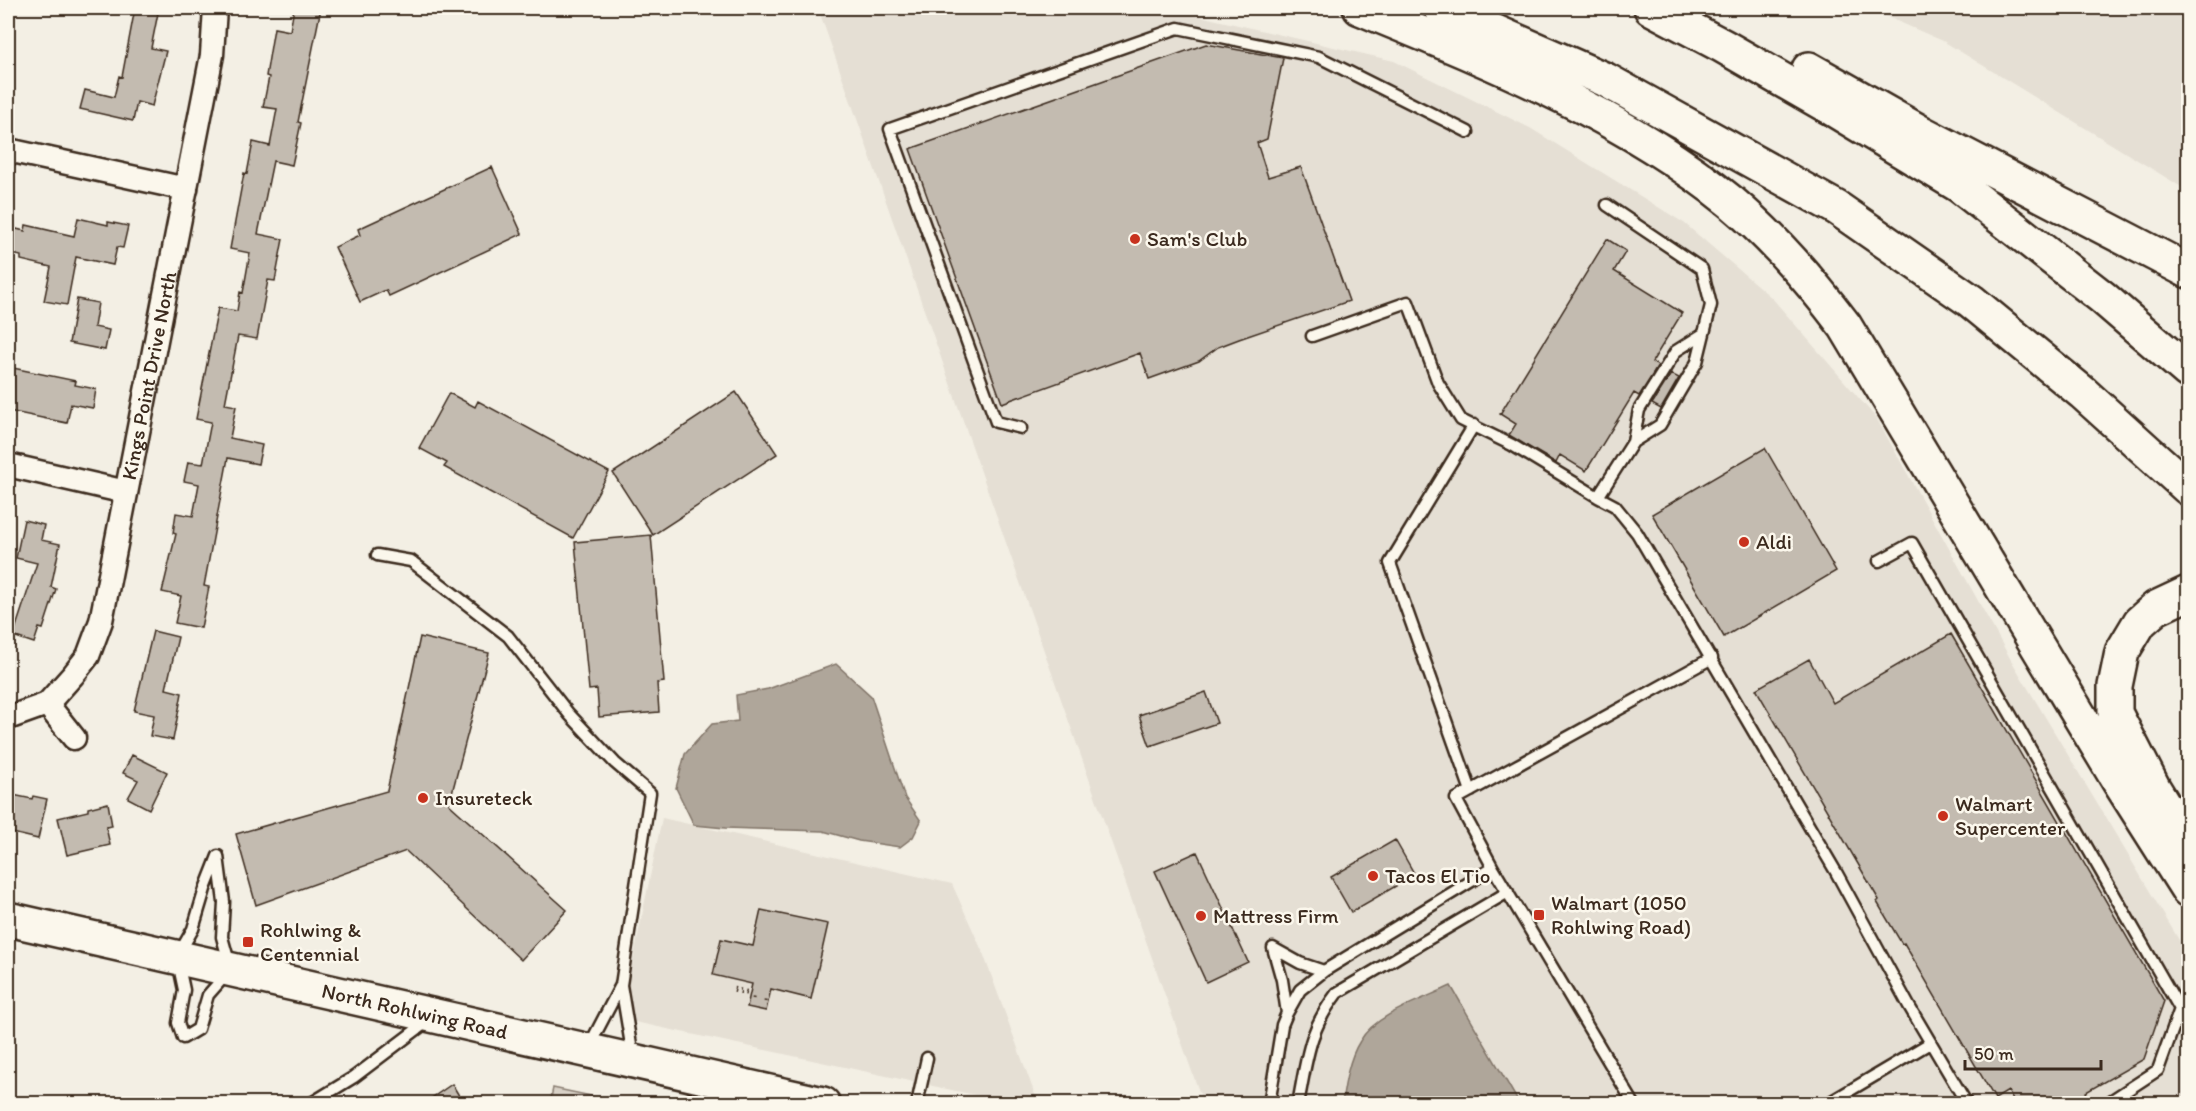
<svg xmlns="http://www.w3.org/2000/svg" width="2196" height="1111" viewBox="0 0 2196 1111" font-family="Itim,sans-serif">
  <style>
    .built { fill: #e5dfd4 }
    .green { fill: #d8d1c6; stroke: #8a7e72; stroke-width: 1.5 }
    .water { fill: #afa69a; stroke: #817468; stroke-width: 1.5 }
    .building { fill: #c3bbb0; stroke: #3b2a1e; stroke-width: 1.5 }
    .lines { fill: none; stroke-linecap: round; stroke-linejoin: round }
    .lane-casing { stroke: #3b2a1e; stroke-width: 15 }
    .street-casing { stroke: #3b2a1e; stroke-width: 27 }
    .primary-casing { stroke: #3b2a1e; stroke-width: 38 }
    .highway-casing { stroke: #3b2a1e; stroke-width: 38 }
    .path { stroke: #3b2a1e; stroke-width: 3; stroke-dasharray: 1.5 4.5; stroke-linecap: butt }
    .lane { stroke: #fbf7ec; stroke-width: 10 }
    .street { stroke: #fbf7ec; stroke-width: 22 }
    .primary { stroke: #fbf7ec; stroke-width: 33 }
    .highway { stroke: #fbf7ec; stroke-width: 33 }
    .poi-dot { fill: #c8321e; stroke: #fbf7ec; stroke-width: 2 }
    .labels { text-anchor: middle; stroke-width: 5; stroke-linejoin: round; paint-order: stroke }
    .poi-label { font-size: 21px; fill: #3b2a1e; stroke: #fbf7ec; text-anchor: start }
    .street-label { font-size: 21px; fill: #3b2a1e; stroke: #fbf7ec }
  </style>
  <rect width="100%" height="100%" fill="#f3efe4"/>
  <filter id="ink" filterUnits="userSpaceOnUse"><feTurbulence type="fractalNoise" baseFrequency=".0167" numOctaves="2"/><feDisplacementMap in="SourceGraphic" scale="12" xChannelSelector="R" yChannelSelector="G"/><feConvolveMatrix kernelMatrix="1 2 1 2 8 2 1 2 1" color-interpolation-filters="sRGB"/></filter>
  <g filter="url(#ink)">
    <path class="built" d="M818 8H1165L1394 61 1530 128 1684 223 1772 298 1877 419 2011 660 2188 955V1096L2182 1104 1203 1103Z
      M1867 8H2188V191L1943 41Z
      M662 818 952 884 983 953 1038 1103H1012L621 1019Z"/>
    <path class="green" d="M553 1088 591 1096 608 1103H550Z"/>
    <path class="water" d="M836 664 871 696 905 798 921 821 913 837 900 847 859 841 823 831 725 828 694 825 676 788 685 754 712 724 738 721 736 695 768 689Z
      M1451 986 1519 1103H1342C1345 1083 1349 1058 1360 1041 1375 1014 1424 999 1451 986Z"/>
    <path class="building" d="M135 8H159L151 48 166 51 152 106 137 102 133 121 80 109 85 90 114 97 119 76 122 77Z
      M294 8H321L298 122 301 123 292 165 273 161 258 234 283 239 275 281 268 280 257 339 238 336 225 404 236 406 230 438 262 445 258 464 228 458 204 586 209 587 201 628 175 623 181 596 162 592 176 534 173 533 176 513 193 516 199 484 184 481 188 462 203 464 211 422 196 419 218 308 237 311 240 292 243 293 250 253 230 249 244 173 247 174 253 142 270 146 277 109 263 107 269 77 266 76 274 28 290 31Z
      M1206 44 1283 58 1267 139 1257 143 1268 177 1301 167 1349 301 1239 339 1218 347 1199 361 1149 379 1140 353 1002 403 910 149Z
      M492 167 522 234 389 296 386 290 360 302 335 247 360 235 358 229Z
      M78 218 108 225V222L128 226 123 248 117 247 113 265 76 257 67 305 44 301 51 267 21 260V256L8 253V227L25 231 26 225 74 236Z
      M1607 239 1626 251 1614 271 1682 313 1652 362 1658 366 1639 396 1634 393 1586 471 1560 455 1556 463 1509 435 1516 424 1500 414Z
      M77 299 98 303 94 327 109 330 105 350 69 343Z
      M13 368 76 381 75 385 96 389 93 408 71 404 67 423 8 411V393Z
      M1671 374 1679 378 1661 409 1652 404Z
      M736 392 777 454 653 535 613 473Z
      M449 393 475 407 478 401 609 472 573 538 444 467 447 463 419 448Z
      M1765 448 1836 571 1724 637 1652 514Z
      M24 520 44 525 41 540 60 544 51 587 56 589 43 629 39 628 34 643 13 636 37 563 16 558Z
      M651 535 664 682 657 683 659 712 599 717 597 689 589 690 575 542Z
      M153 631 178 637 166 689 182 693 173 740 150 736 154 715 134 711Z
      M1951 634 2164 1001 2144 1059 2086 1092 2092 1104H2015L2008 1091 1995 1099 1904 943 1902 944 1877 902 1879 900 1756 689 1809 659 1833 703Z
      M420 637 489 653 449 804 567 910 521 960 406 851 256 905 236 834 387 791Z
      M1206 692 1217 723 1150 746 1139 715Z
      M132 755 167 772 149 809 128 798 138 780 123 773Z
      M8 794 32 799 33 796 47 799 38 839 8 832Z
      M108 803 112 826 106 827 110 845 67 855 58 818 88 811V808Z
      M1395 840 1415 875 1351 912 1331 877Z
      M1197 852 1248 962 1206 982 1155 871Z
      M761 910 828 924 811 999 771 989 766 1011 747 1007 752 984 713 975 721 939 753 946Z
      M452 1084 464 1104H423Z"/>
    <g class="lines">
      <defs>
        <path id="lane" d="M1312 336 1408 302 1438 383 1461 420 1512 445 1598 497 1633 442 1660 425 1697 362 1711 305 1702 269 1607 205
          M1021 428 996 422 890 129 1178 28 1319 57 1468 132
          M1633 442 1639 410 1676 351 1703 334
          M1598 497 1615 506 1637 533 1836 872 1909 1006 1967 1104
          M377 555 411 561 508 636 569 714 615 763 650 793 621 985
          M1879 561 1912 543 2180 1009 2158 1070 2106 1104
          M1471 791 1390 563 1474 425
          M218 856 224 902 222 937 231 969 208 995 198 1029 183 1038 178 1023 184 990 177 957 193 929 205 889Z
          M1287 1013 1282 980 1273 948 1300 963 1324 971
          M588 1048 621 985 633 1057
          M310 1104 354 1077 428 1021
          M917 1104 927 1058
          M1269 1104 1282 1025 1287 1013 1300 990 1324 971 1493 868
          M1298 1104C1307 1059 1308 1031 1337 993L1508 892
          M1634 1104 1493 868 1456 799 1712 658
          M1827 1104 1930 1043"/>
        <g id="street">
          <path d="M8 150 186 189"/>
          <path d="M8 465 126 492"/>
          <path d="M47 704 74 738"/>
          <path id="s1" d="M8 718 47 704 73 675 88 656 101 621 212 55 215 8"/>
        </g>
        <g id="primary">
          <path id="s2" d="M8 919 823 1104"/>
        </g>
        <path id="highway" d="M1360 8C1489 61 1622 113 1731 202 1774 238 1811 281 1845 326L2118 780 2188 890
          M1441 8 1606 80 1837 208 1971 301 2083 393 2188 488
          M1651 8 1723 46 1831 108 1960 186 2102 297 2188 371
          M1809 69 1922 133 2188 271
          M2188 593 2156 608 2140 622 2122 652 2115 686V713L2154 789 2188 844"/>
      </defs>
      <use href="#lane" class="lane-casing"/>
      <use href="#street" class="street-casing"/>
      <use href="#primary" class="primary-casing"/>
      <use href="#highway" class="highway-casing"/>
      <path class="path" d="M747 994 733 991V988L750 992
        M753 999 754 993
        M765 1002 766 996"/>
      <use href="#lane" class="lane"/>
      <use href="#street" class="street"/>
      <use href="#primary" class="primary"/>
      <use href="#highway" class="highway"/>
    </g>
  </g>
  <g class="poi-dot">
    <circle cx="1135" cy="239" r="6"/>
    <circle cx="1744" cy="542" r="6"/>
    <circle cx="423" cy="798" r="6"/>
    <circle cx="1943" cy="816" r="6"/>
    <circle cx="1373" cy="876" r="6"/>
    <rect x="1533" y="909" width="12" height="12" rx="3"/>
    <circle cx="1201" cy="916" r="6"/>
    <rect x="242" y="936" width="12" height="12" rx="3"/>
  </g>
  <g class="labels">
    <g class="poi-label">
      <text x="1147" y="246">Sam's Club</text>
      <text x="1756" y="549">Aldi</text>
      <text x="435" y="805">Insureteck</text>
      <text x="1955" y="811">Walmart<tspan x="1955" dy="24">Supercenter</tspan></text>
      <text x="1385" y="883">Tacos El Tio</text>
      <text x="1551" y="910">Walmart (1050<tspan x="1551" dy="24">Rohlwing Road)</tspan></text>
      <text x="1213" y="923">Mattress Firm</text>
      <text x="260" y="937">Rohlwing &amp;<tspan x="260" dy="24">Centennial</tspan></text>
    </g>
    <g class="street-label">
      <text dy="7" stroke="none"><textPath href="#s1" startOffset="392">Kings Point Drive North</textPath></text>
      <text dy="7" stroke="none"><textPath href="#s2" startOffset="417">North Rohlwing Road</textPath></text>
    </g>
  </g>
  <rect width="2196" height="1111" fill="none" stroke="#fbf7ec" stroke-width="30"/>
  <rect x="15" y="15" width="2166" height="1081" fill="none" stroke="#3b2a1e" stroke-width="2" filter="url(#ink)"/>
  <path d="M1965 1060v9h136v-9" fill="none" stroke="#3b2a1e" stroke-width="3"/>
  <text x="1974" y="1060" font-size="18" fill="#3b2a1e" stroke="#fbf7ec" stroke-width="4.5" paint-order="stroke">50 m</text>
</svg>
